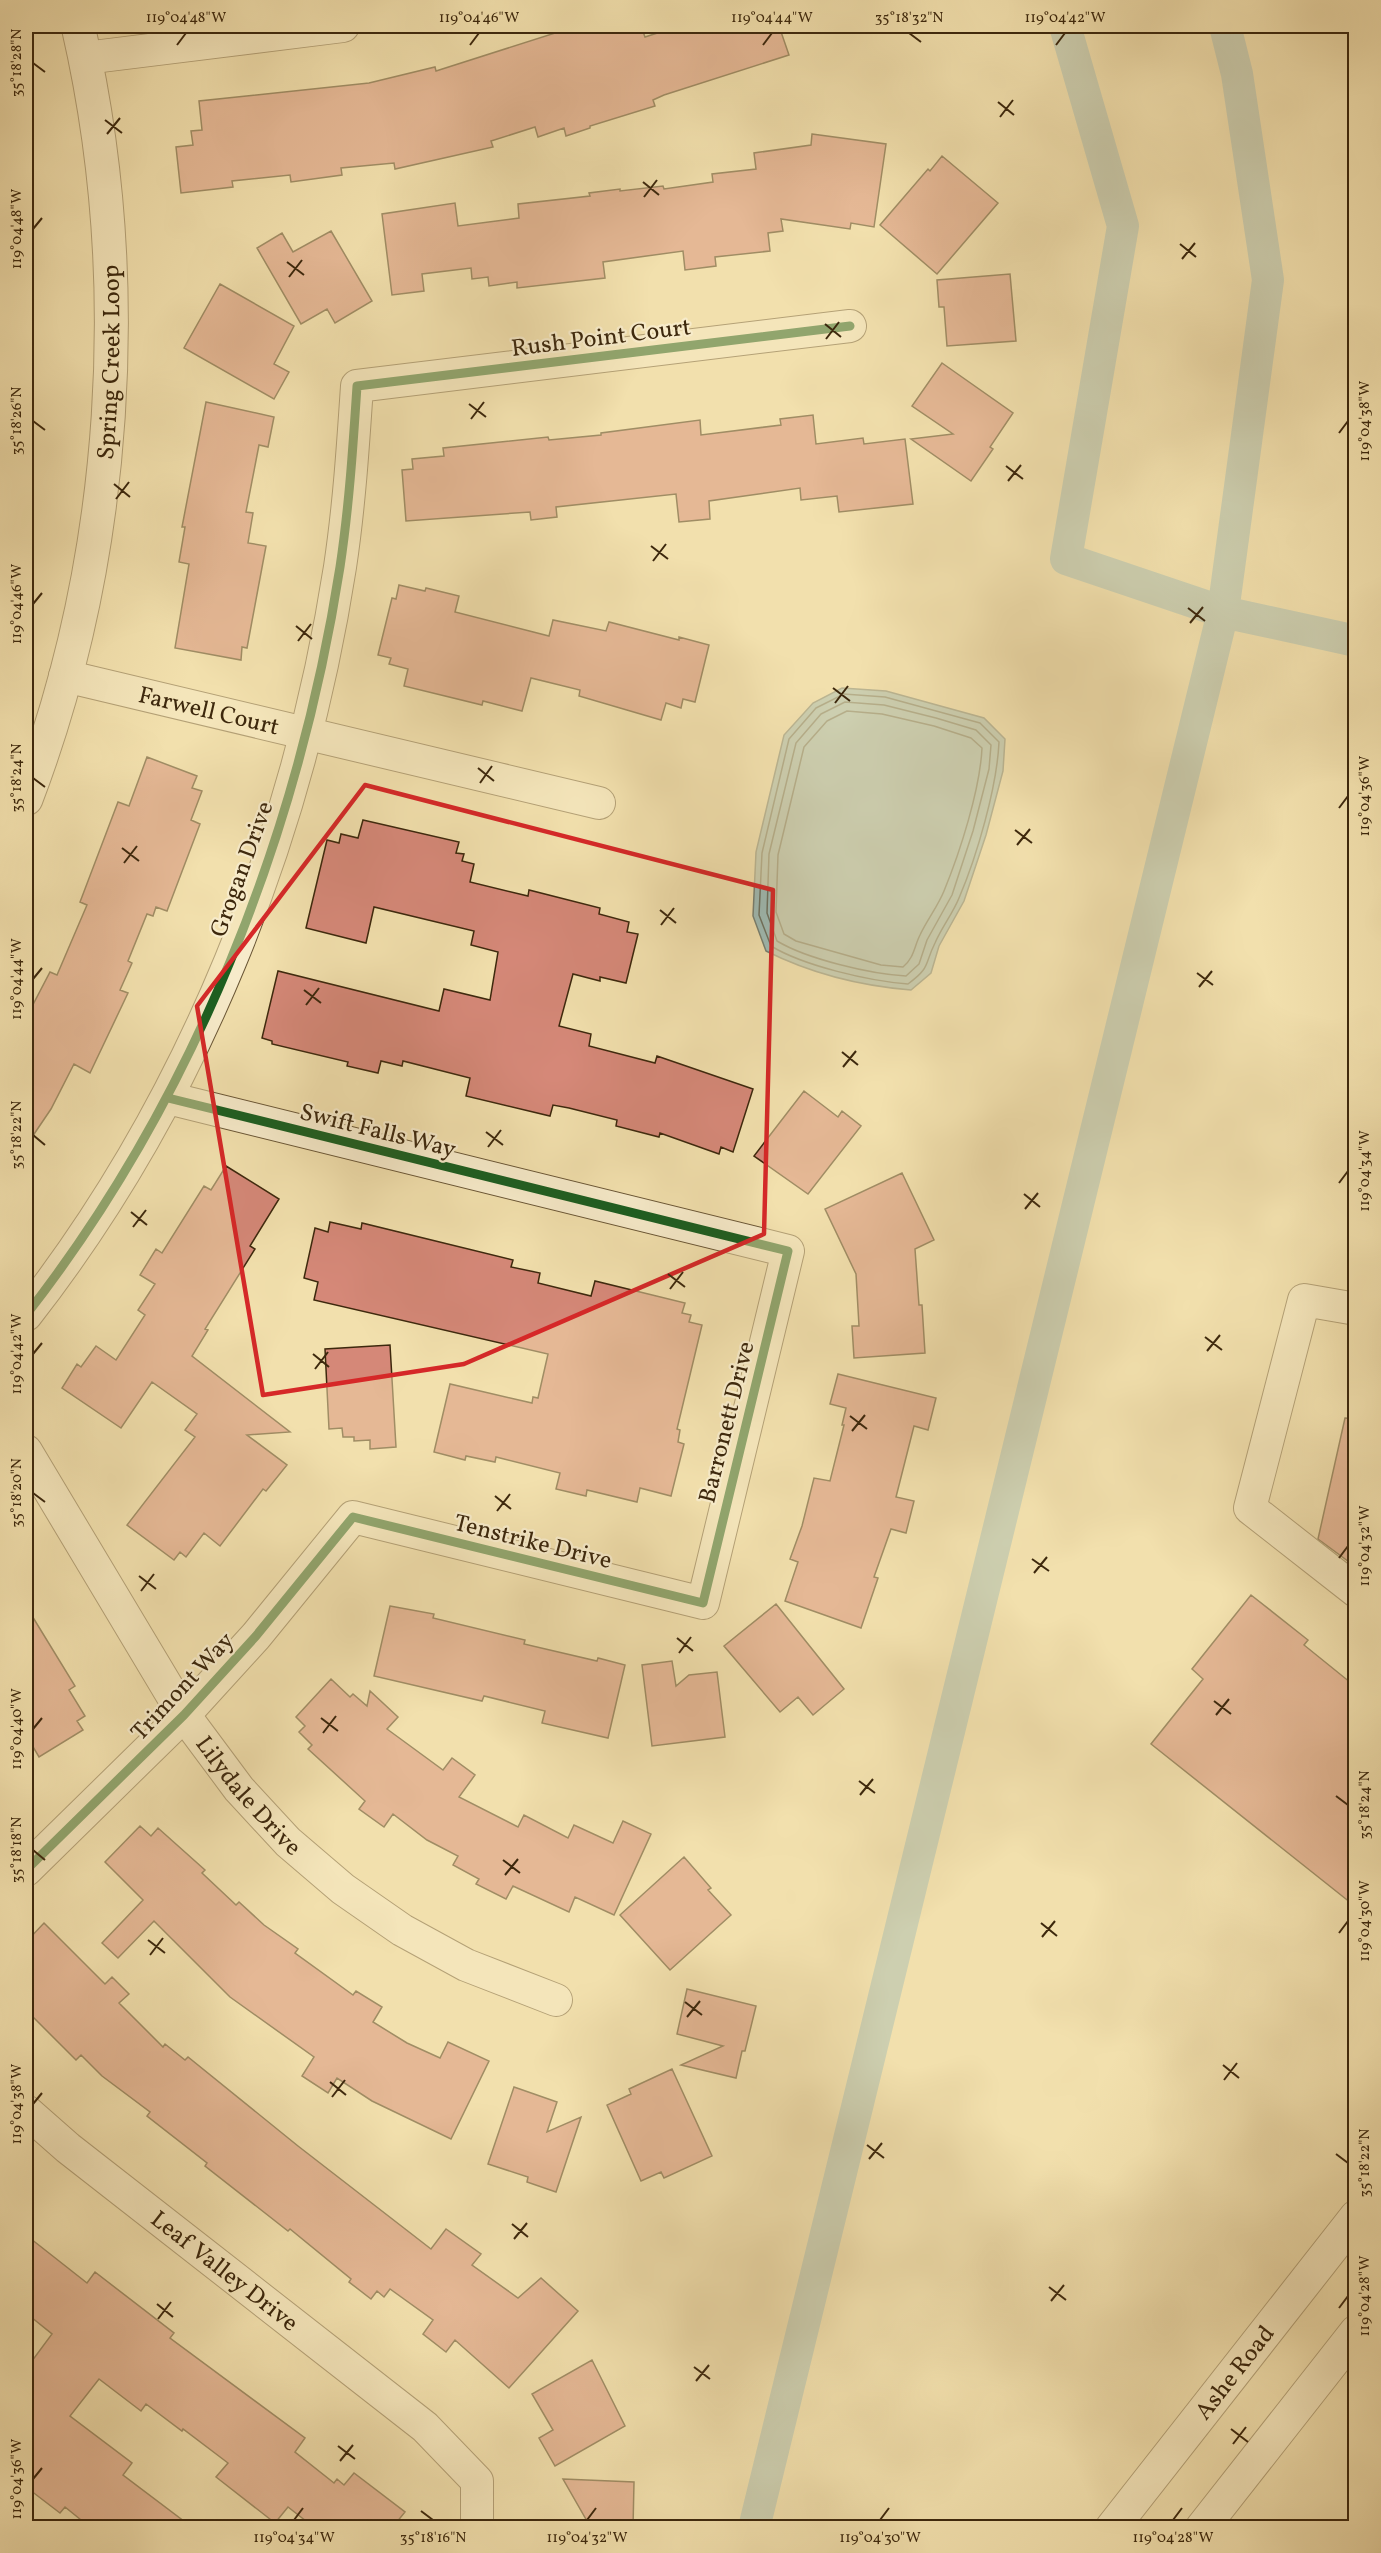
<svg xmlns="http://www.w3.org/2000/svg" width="1381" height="2553" viewBox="0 0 1381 2553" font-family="Vollkorn,serif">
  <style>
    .water { fill: #9fbbb4; stroke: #788071; stroke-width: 1.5 }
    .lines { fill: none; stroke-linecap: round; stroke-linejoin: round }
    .shore { stroke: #6e7260; stroke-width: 1.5 }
    .canal { stroke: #9fbbb4; stroke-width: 32 }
    .building { fill: #d58878; stroke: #3d280d; stroke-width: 1.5 }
    .minor-casing { stroke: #6a5635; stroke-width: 34 }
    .tertiary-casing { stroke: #6a5635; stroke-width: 35 }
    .minor { stroke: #f7ebca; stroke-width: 32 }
    .tertiary { stroke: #f7ebca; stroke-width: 33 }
    .cycleway-casing { stroke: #f7ebca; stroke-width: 13 }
    .cycleway { stroke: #1b5e20; stroke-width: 9 }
    .marked { fill: none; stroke: #d62828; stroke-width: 4.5; stroke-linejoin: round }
    .ticks { fill: none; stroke: #3d280d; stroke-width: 2 }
    .labels { text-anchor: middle; stroke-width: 4.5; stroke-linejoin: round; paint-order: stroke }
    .street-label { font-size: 24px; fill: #3d280d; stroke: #f7ebca }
    .neatline { fill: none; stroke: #3d280d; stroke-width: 2 }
    .ticks-label { font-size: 15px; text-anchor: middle; fill: #3d280d }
  </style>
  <rect width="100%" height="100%" fill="#f2e0ad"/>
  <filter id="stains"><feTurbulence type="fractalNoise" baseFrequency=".00333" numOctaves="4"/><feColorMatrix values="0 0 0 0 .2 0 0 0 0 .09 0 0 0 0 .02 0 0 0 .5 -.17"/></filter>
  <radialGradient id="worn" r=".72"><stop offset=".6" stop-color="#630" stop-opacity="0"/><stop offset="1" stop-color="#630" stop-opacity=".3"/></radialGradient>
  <path class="water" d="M842 688 886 691 984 718 1005 739 1003 771 986 835 964 901 939 946 931 973 911 990C862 986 810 973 766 951L753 916 756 852 784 735 813 703Z"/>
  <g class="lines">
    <path class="shore" d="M844 694 885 697 980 723 999 742C997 787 977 856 959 898 953 913 942 927 935 943 924 965 931 967 908 984 869 981 804 966 771 946L759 915 762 853 789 739 816 708Z
      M845 702 884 705 936 718 976 730 991 745 989 769 973 831 952 895 927 940 919 964 906 976C870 974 807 959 777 941L767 913 769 854 796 743 821 714Z
      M847 711 882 714 934 726 971 738 982 748C980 790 960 852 944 891 938 906 927 920 920 935 914 947 914 958 903 967L881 965 796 941 784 934 776 912 778 855 804 747 827 721Z"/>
    <path class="canal" d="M1065 26 1123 226 1066 559 1223 612 1356 641
      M754 2528 1223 612 1268 280 1237 74 1225 26"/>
  </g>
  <path class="building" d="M577 26H641L645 37 679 26H779L789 55 664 95 653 100 655 106 590 126V128L566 136 564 128 538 137 535 127 491 141 493 147 395 169 394 163 341 168 342 175 291 182 290 175 232 181 233 187 181 193 176 147 193 145 191 131 202 130 199 101 369 83 435 67 436 71Z
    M812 134 886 144 874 227 851 223 850 229 781 219 783 231 768 233 770 251 715 257 716 266 685 270 683 251 603 262 605 278 517 288V282L489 286 488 277 472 279 471 268 422 274 424 291 392 295 382 214 455 203 458 226 519 218 518 204 590 196 589 193 620 189V191L663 186 664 189 713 182 712 174 756 169 754 153 811 145Z
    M942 156 998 203 937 274 880 225 928 169 930 171Z
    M331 231 372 301 335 323 327 309 301 324 257 248 282 233 293 252Z
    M1010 274 1016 341 947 346 944 307H939L937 280Z
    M220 284 294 326 274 364 289 372 274 399 184 348Z
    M942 363 1013 413 990 447 993 449 971 481 911 439 953 434 912 406Z
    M206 402 274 417 268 447 259 445 246 512 253 513 248 543 266 546 247 648 242 647 241 660 175 648 189 564 179 562 185 527H182Z
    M813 415 816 444 863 438 864 444 905 439 913 504 839 512 837 496 801 500 800 488 709 501 710 519 679 522 676 494 556 507 557 517 531 520 530 512 406 521 402 470 413 469 412 459 444 456 443 448 548 437 549 440 601 435V433L700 420 701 435 781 425 780 419Z
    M399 585 425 591 426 588 459 596 455 612 549 636 553 620 606 631 609 622 679 640V637L709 645 695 702 683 699 681 708 666 703 661 720 579 696 580 690 531 678 522 711 483 701 482 705 404 686 408 669 389 664 391 658 378 655 392 598 396 599Z
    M147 757 197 776 192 788 202 791 191 820 200 824 167 911 156 907 153 916 147 914 128 961 132 963 120 990 128 993 90 1073 74 1064 51 1109 26 1146V1018L50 972 57 975 87 905 80 902 118 802 129 806Z
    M363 820 459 842 456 853 464 854 462 861 474 864 470 882 528 896 529 890 600 908 599 914 629 922 627 932 638 934 626 983 600 977V981L573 974 559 1026 591 1034 589 1046 655 1063 657 1056 753 1089 733 1152 721 1147 719 1154 660 1133 659 1137 616 1126 617 1120 569 1108 553 1105 550 1116 466 1096 470 1078 403 1061 402 1066 381 1061 378 1073 347 1066 348 1062 272 1044V1041L262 1038 278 971 439 1011 444 989 490 1000 498 952 471 945 474 931 374 907 366 943 306 928 327 840 339 843 341 834 358 838Z
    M804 1091 838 1117 842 1111 861 1126 808 1194 754 1156Z
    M226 1166 279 1199 250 1246 255 1249 205 1329 208 1330 192 1356 290 1432 247 1435 287 1465 266 1491 263 1489 220 1546 204 1533 186 1557 180 1552 174 1560 127 1525 195 1437 185 1430 197 1414 152 1382 121 1428 62 1388 77 1364 81 1367 96 1346 116 1360 145 1315 138 1310 155 1284 140 1275 156 1249 162 1253 204 1186 211 1190Z
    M902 1173 934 1240 915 1249 919 1305H922L925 1353 854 1358 852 1326H859L856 1274 825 1209Z
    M330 1222 361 1229 362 1223 513 1260 511 1267 540 1273 538 1283 591 1296 595 1281 685 1303 682 1313 691 1315 689 1322 702 1325 677 1429 680 1430 678 1442 684 1444 671 1496 640 1488 637 1502 587 1490 586 1496 556 1489 560 1473 496 1457 495 1462 466 1456 465 1460 434 1452 450 1384 532 1403 533 1397 538 1398 548 1354 314 1300 318 1282 304 1278 315 1228 328 1232Z
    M390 1345 396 1447 370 1449V1440L354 1441V1437H343L342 1428 329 1429 325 1349Z
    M838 1374 936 1398 928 1430 914 1426 896 1497 914 1501 906 1533 891 1529 874 1577 878 1578 861 1628 785 1601 798 1562 790 1559 802 1526 814 1478 830 1481 844 1425H842L846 1408 830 1404Z
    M1345 1418 1356 1419V1567L1318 1539Z
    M1251 1595 1308 1640 1304 1645 1356 1687V1907L1151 1744 1203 1679 1192 1669Z
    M776 1604 844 1689 813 1715 798 1697 780 1712 724 1646Z
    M26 1606 75 1686 69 1690 85 1716 77 1721 83 1730 39 1757 26 1735Z
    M390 1606 434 1614 433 1618 525 1640 524 1644 597 1661 598 1658 625 1665 608 1738 542 1723 545 1711 484 1696 482 1701 374 1676Z
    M672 1661 676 1686 689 1675 717 1672 725 1737 652 1746 642 1665Z
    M331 1679 350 1697 353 1694 367 1706 370 1691 398 1717 387 1729 443 1770 452 1758 475 1775 459 1797 518 1827 524 1815 568 1838 574 1825 613 1843 623 1821 651 1834 614 1915 575 1897 569 1912 513 1886 506 1899 476 1884 479 1879 453 1865 458 1856 427 1840 393 1814 384 1827 359 1809 365 1801 308 1749 312 1745 299 1732 305 1726 296 1717Z
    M140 1826 151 1836 158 1828 205 1870 202 1873 236 1905 239 1902 264 1925 298 1949 295 1953 353 1995 356 1991 382 2007 373 2022 407 2043 440 2058 448 2042 489 2061 451 2139 372 2101 337 2078 328 2093 302 2076 314 2057 230 1997 154 1921 118 1958 102 1943 143 1900 105 1862Z
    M684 1857 711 1888 708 1890 731 1915 670 1970 620 1915Z
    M44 1923 105 1984 112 1977 129 1994 119 2003 163 2047 165 2044 185 2060 188 2057 298 2146 431 2249 446 2229 481 2254 472 2265 518 2298 541 2278 578 2311 509 2388 455 2340 446 2352 423 2334 433 2320 390 2289 384 2297 377 2291 371 2299 349 2282 351 2279 290 2229 288 2231 205 2166 207 2163 147 2116 150 2112 102 2076 81 2055 76 2060 26 2010V1942Z
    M687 1989 756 2006 745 2051H742L736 2078 681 2065 723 2046 677 2034Z
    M672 2069 712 2156 664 2178 661 2172 641 2181 607 2105 631 2094 629 2089Z
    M514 2087 557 2102 547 2132 581 2117 556 2192 527 2182 528 2177 488 2164Z
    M26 2235 87 2283 95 2272 174 2333 170 2338 305 2438 295 2452 334 2483 337 2479 344 2485 354 2473 405 2512 392 2528H315L288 2507 275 2523 216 2477 228 2463 183 2429 182 2431 146 2404 141 2411 99 2379 70 2416 132 2463 123 2475 193 2528H91L65 2507 60 2513 26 2487V2369L52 2334 26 2313Z
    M592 2360 625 2426 555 2466 539 2438 553 2430 532 2394Z
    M563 2479 634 2482 633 2528H591Z"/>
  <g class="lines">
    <defs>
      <g id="minor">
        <path d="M85 58 343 26"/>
        <path id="s1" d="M65 676 599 803"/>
        <path d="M1356 1309 1304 1300 1250 1508 1356 1591"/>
        <path d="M26 1315C194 1100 298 836 340 567 349 507 353 447 357 386L850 326"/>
        <path id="s2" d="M26 1451 184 1715 239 1789 288 1842 343 1889 402 1930 466 1965 556 2000"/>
        <path d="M26 1870 184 1715 256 1636 353 1517 703 1603 788 1251 168 1098"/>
        <path id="s3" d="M26 2111 68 2148 425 2427 477 2481V2528"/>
      </g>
      <g id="tertiary">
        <path id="s4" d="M26 799C118 557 136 278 78 26"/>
        <path id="s5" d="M1112 2528 1356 2217"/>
        <path d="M1202 2528 1356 2332"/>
      </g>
    </defs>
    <use href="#minor" class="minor-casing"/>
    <use href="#tertiary" class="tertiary-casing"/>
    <use href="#minor" class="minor"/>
    <use href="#tertiary" class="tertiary"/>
    <defs>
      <path id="cycleway" d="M26 1315C194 1100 298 836 340 567 349 507 353 447 357 386L850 326
        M26 1870 184 1715 256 1636 353 1517 703 1603 788 1251 168 1098"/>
    </defs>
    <use href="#cycleway" class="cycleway-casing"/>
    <use href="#cycleway" class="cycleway"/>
  </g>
  <path d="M0 0H1381V2553H0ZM365 785 773 890 764 1234 464 1364 263 1395 197 1006Z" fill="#f2e0ad" fill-opacity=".55" fill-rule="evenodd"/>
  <path class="marked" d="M365 785 773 890 764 1234 464 1364 263 1395 197 1006Z"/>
  <path class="ticks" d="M909 33 921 42M177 45 186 33M470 45 479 33M763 45 772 33M1056 45 1065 33M33 63 45 72M998 102 1014 115M1000 117 1013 100M105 120 122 133M107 134 120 118M643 182 659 195M644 197 657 180M33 229 42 218M1180 244 1196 257M1182 259 1195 243M287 262 304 275M289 277 302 260M825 324 841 337M826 339 839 322M469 404 486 417M471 419 484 402M33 421 45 430M1339 433 1348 421M1006 466 1023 479M1008 481 1021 465M114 484 130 497M116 499 129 482M651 546 668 559M653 561 666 544M33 604 42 593M1188 608 1205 621M1190 623 1203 607M296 626 312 639M298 641 311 624M833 688 850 701M835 703 848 686M478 768 494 781M33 778 45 787M480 783 492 766M1339 808 1348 796M1015 830 1032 843M1017 845 1030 829M122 848 139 861M124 863 137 846M660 910 676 923M661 925 674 908M1197 973 1213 985M33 979 42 968M1199 987 1212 971M304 990 321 1003M306 1005 319 988M842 1052 858 1065M843 1067 856 1051M486 1132 503 1145M33 1135 45 1145M488 1147 501 1130M1339 1183 1348 1171M1024 1194 1040 1207M1025 1209 1038 1193M131 1212 147 1225M133 1227 146 1210M668 1274 685 1287M670 1289 683 1272M1205 1337 1222 1350M1207 1351 1220 1335M33 1354 42 1343M313 1354 329 1367M315 1369 328 1352M850 1416 867 1429M852 1431 865 1415M33 1493 45 1502M495 1496 511 1509M497 1511 510 1494M1339 1558 1348 1546M1032 1559 1049 1571M1034 1573 1047 1557M139 1576 156 1589M141 1591 154 1574M677 1638 693 1651M679 1653 691 1637M1214 1701 1231 1714M1216 1715 1229 1699M321 1718 338 1731M33 1729 42 1718M323 1733 336 1716M859 1781 875 1793M860 1795 873 1779M1336 1796 1348 1805M33 1850 45 1860M503 1860 520 1873M505 1875 518 1859M1041 1923 1057 1936M1339 1933 1348 1921M1042 1937 1055 1921M148 1940 165 1953M150 1955 163 1938M685 2002 702 2015M687 2017 700 2001M1223 2065 1239 2078M1224 2080 1237 2063M330 2082 346 2095M332 2097 345 2080M33 2104 42 2093M867 2145 884 2158M1336 2154 1348 2163M869 2159 882 2143M512 2224 528 2237M514 2239 527 2223M1049 2287 1066 2300M1051 2301 1064 2285M157 2304 173 2317M1339 2308 1348 2296M158 2319 171 2302M694 2367 710 2379M696 2381 709 2365M1231 2429 1248 2442M1233 2444 1246 2427M338 2446 355 2459M340 2461 353 2445M33 2479 42 2468M421 2511 433 2520M294 2520 303 2508M587 2520 596 2508M880 2520 889 2508M1173 2520 1182 2508"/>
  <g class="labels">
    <g class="street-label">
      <text transform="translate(601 337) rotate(-7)" y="8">Rush Point Court</text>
      <text dy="8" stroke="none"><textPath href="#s4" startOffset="447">Spring Creek Loop</textPath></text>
      <text dy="8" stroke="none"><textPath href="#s1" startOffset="148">Farwell Court</textPath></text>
      <text transform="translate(241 869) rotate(-70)" y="8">Grogan Drive</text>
      <text transform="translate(378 1130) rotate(14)" y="8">Swift Falls Way</text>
      <text transform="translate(726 1422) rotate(-76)" y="8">Barronett Drive</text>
      <text transform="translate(533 1541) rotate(14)" y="8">Tenstrike Drive</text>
      <text transform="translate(182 1686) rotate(-47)" y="8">Trimont Way</text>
      <text dy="8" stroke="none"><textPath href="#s2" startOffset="411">Lilydale Drive</textPath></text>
      <text dy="8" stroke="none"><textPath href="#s3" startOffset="255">Leaf Valley Drive</textPath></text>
      <text dy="8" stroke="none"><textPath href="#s5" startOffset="198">Ashe Road</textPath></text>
    </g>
  </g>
  <rect width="1381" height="2553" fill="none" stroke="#f2e0ad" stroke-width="66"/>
  <rect x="33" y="33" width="1315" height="2487" class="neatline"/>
  <g class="ticks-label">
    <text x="186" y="22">119°04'48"W</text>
    <text x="479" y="22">119°04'46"W</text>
    <text x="772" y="22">119°04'44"W</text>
    <text x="909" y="22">35°18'32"N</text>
    <text x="1065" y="22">119°04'42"W</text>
    <text transform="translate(16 63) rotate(-90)" y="5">35°18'28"N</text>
    <text transform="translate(16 229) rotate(-90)" y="5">119°04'48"W</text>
    <text transform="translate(16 421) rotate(-90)" y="5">35°18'26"N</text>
    <text transform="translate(1364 421) rotate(-90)" y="5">119°04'38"W</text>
    <text transform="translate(16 604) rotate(-90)" y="5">119°04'46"W</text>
    <text transform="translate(16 778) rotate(-90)" y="5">35°18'24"N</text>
    <text transform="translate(1364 796) rotate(-90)" y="5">119°04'36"W</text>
    <text transform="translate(16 979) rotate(-90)" y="5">119°04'44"W</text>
    <text transform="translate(16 1135) rotate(-90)" y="5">35°18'22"N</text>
    <text transform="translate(1364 1171) rotate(-90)" y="5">119°04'34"W</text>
    <text transform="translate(16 1354) rotate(-90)" y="5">119°04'42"W</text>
    <text transform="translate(16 1493) rotate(-90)" y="5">35°18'20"N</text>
    <text transform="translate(1364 1546) rotate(-90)" y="5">119°04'32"W</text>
    <text transform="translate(16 1729) rotate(-90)" y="5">119°04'40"W</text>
    <text transform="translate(1364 1805) rotate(-90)" y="5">35°18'24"N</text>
    <text transform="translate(16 1850) rotate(-90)" y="5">35°18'18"N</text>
    <text transform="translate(1364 1921) rotate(-90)" y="5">119°04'30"W</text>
    <text transform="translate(16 2104) rotate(-90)" y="5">119°04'38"W</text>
    <text transform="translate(1364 2163) rotate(-90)" y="5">35°18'22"N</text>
    <text transform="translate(1364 2296) rotate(-90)" y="5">119°04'28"W</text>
    <text transform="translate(16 2479) rotate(-90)" y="5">119°04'36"W</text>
    <text x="294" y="2542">119°04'34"W</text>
    <text x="433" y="2542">35°18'16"N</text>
    <text x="587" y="2542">119°04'32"W</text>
    <text x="880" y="2542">119°04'30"W</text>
    <text x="1173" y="2542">119°04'28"W</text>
  </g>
  <rect width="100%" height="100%" filter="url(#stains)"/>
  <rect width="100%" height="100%" fill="url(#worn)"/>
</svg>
